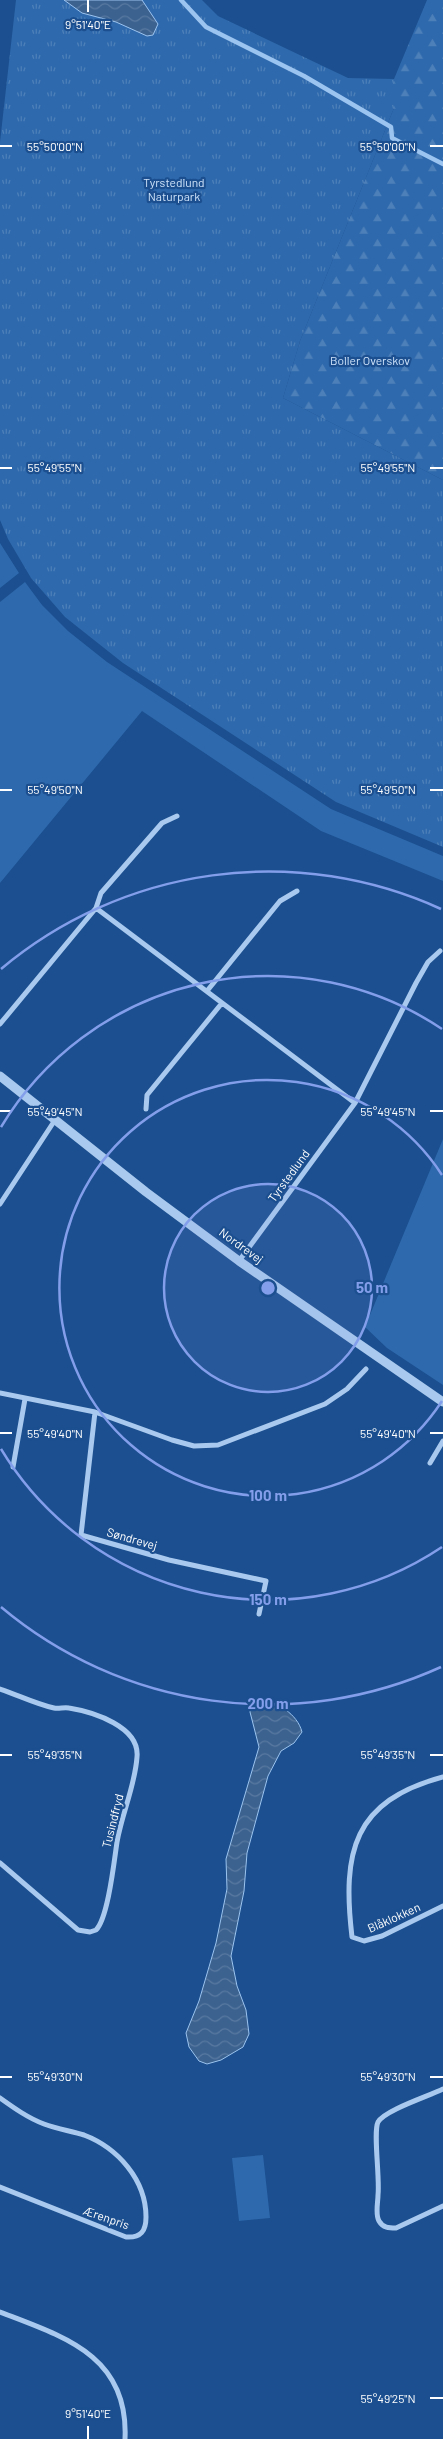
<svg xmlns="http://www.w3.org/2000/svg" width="443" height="2439" viewBox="0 0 443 2439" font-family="Barlow,sans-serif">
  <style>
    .grass { fill: #2e69ad }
    .forest { fill: url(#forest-firs) }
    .park { fill: url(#park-tufts) }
    .water { fill: url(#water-waves); stroke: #9cc4f0 }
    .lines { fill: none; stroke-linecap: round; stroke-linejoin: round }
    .stream { stroke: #9cc4f0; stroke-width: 4.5 }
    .minor { stroke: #a9c9ee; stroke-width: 5 }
    .tertiary { stroke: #a9c9ee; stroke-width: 9 }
    .ticks { fill: none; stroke: #fff; stroke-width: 2 }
    .ring { fill: none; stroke: #839eea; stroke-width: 2.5 }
    .labels { text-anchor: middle; stroke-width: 4.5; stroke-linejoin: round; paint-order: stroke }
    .park-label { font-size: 12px; fill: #cfe3fa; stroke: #1b4f8f }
    .street-label { font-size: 12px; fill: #fff; stroke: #1b4f8f }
    .ticks-label { font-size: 12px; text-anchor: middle; fill: #fff; stroke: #1b4f8f; stroke-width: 4.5; stroke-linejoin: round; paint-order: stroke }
    .centre { fill: #839eea; stroke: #1b4f8f; stroke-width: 2.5 }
    .ring-label { font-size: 15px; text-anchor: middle; font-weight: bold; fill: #839eea; stroke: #1b4f8f; stroke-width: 4.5; stroke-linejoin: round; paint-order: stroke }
  </style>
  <defs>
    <pattern id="forest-firs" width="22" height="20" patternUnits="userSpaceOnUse" patternTransform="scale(1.25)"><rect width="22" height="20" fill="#2e69ad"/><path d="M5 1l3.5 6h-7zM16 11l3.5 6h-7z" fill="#4d80b9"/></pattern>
    <pattern id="park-tufts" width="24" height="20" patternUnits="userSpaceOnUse" patternTransform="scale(1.25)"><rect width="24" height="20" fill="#2e69ad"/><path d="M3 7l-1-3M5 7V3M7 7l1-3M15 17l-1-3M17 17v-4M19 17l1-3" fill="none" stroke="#4d80b9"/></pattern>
    <pattern id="water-waves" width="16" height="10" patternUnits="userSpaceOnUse" patternTransform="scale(1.25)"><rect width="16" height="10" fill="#3c6290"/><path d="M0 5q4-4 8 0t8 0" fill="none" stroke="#597aa1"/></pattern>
  </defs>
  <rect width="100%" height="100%" fill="#1b4f8f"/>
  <path class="grass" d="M0 543 19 573 0 588Z
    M25 582 42 605 68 631 107 662 331 809 443 856V881L321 831 142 711 0 883V602Z
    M443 1139V1385L387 1348 365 1327Z
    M263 2155 270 2218 239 2221 232 2158Z"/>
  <path class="forest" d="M427 0H443V480L283 398 300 341 394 108V79Z"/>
  <path class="park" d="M16 0H202L218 16 348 78 394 79V108L300 341 283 398 443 480V847L336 802 123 663 65 617 31 578 8 539 0 520V142Z"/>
  <path class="water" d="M64 0H142L158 24 153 35 147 36 116 22 82 13Z
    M260 1698C277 1703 297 1713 302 1732L294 1743 281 1751 268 1776 247 1853 244 1891 231 1956 237 1986 246 2010 249 2034 243 2047 221 2060 207 2064 199 2061 189 2047 186 2033 199 2001 216 1943 227 1889 226 1859 259 1747 250 1712 251 1701Z"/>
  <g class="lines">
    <path class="stream" d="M181 0 206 27 304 76 391 127 392 138 443 164"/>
    <path class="minor" d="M96 908 101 893 162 823 177 816
      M207 991 280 901 297 891
      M0 1024 96 908 355 1103 239 1261
      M355 1103 416 983 428 962 440 951
      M146 1109 147 1095 222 1003
      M0 1204 55 1120
      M0 1393 95 1412 172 1440 194 1446 218 1445 325 1404 347 1389 366 1369
      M95 1412 81 1535 169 1560 266 1581 259 1614
      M430 1463 443 1441
      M13 1467 25 1399
      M0 1689C18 1695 36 1704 54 1708 59 1709 64 1707 69 1708 94 1712 140 1727 137 1757 135 1786 122 1813 117 1842 114 1862 108 1918 96 1930L90 1932 78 1930 0 1863
      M443 1777C353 1801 342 1852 352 1937L364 1941 382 1936 443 1906
      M443 2089C429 2096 385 2110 378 2122 373 2132 380 2178 378 2195 378 2203 375 2214 379 2221 383 2228 389 2228 396 2228L443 2206
      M0 2098C14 2108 28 2118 44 2124 57 2129 71 2131 84 2135 118 2148 146 2180 146 2217 146 2231 141 2238 126 2237L0 2187
      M0 2312C65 2337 129 2356 125 2439"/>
    <path class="tertiary" d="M0 1076 146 1192 239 1261 443 1402"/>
  </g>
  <path class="ticks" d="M88 0V12M0 146H12M430 146H443M0 468H12M430 468H443M0 790H12M430 790H443M0 1111H12M430 1111H443M0 1433H12M430 1433H443M0 1755H12M430 1755H443M0 2077H12M430 2077H443M430 2398H443M88 2426V2439"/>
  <circle cx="268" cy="1288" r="104" fill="#839eea" fill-opacity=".12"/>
  <g class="ring">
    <circle cx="268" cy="1288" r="104"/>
    <path d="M442 1401A208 208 0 1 1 442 1175"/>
    <path d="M442 1547A312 312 0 0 1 1 1449M1 1127A312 312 0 0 1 442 1029"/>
    <path d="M441 1667A416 416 0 0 1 1 1607M1 969A416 416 0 0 1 441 909"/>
  </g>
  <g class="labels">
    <g class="park-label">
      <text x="174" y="187">Tyrstedlund<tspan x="174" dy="14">Naturpark</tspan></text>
      <text x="370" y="365">Boller Overskov</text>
    </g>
    <g class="street-label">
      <text transform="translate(289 1176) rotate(-54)" y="4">Tyrstedlund</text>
      <text transform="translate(241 1246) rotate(36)" y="4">Nordrevej</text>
      <text transform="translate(132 1539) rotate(16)" y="4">Søndrevej</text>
      <text transform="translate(113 1821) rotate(-76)" y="4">Tusindfryd</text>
      <text transform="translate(394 1918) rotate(-24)" y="4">Blåklokken</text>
      <text transform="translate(106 2218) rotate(19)" y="4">Ærenpris</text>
    </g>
  </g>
  <g class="ticks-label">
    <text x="88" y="29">9°51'40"E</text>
    <text x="55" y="151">55°50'00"N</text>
    <text x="388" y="151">55°50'00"N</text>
    <text x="55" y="472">55°49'55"N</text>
    <text x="388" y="472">55°49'55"N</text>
    <text x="55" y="794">55°49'50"N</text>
    <text x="388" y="794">55°49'50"N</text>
    <text x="55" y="1116">55°49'45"N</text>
    <text x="388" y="1116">55°49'45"N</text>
    <text x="55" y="1438">55°49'40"N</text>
    <text x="388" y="1438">55°49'40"N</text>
    <text x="55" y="1759">55°49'35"N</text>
    <text x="388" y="1759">55°49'35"N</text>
    <text x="55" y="2081">55°49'30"N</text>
    <text x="388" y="2081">55°49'30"N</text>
    <text x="388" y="2403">55°49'25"N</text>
    <text x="88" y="2418">9°51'40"E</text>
  </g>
  <circle cx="268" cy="1288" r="8" class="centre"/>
  <g class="ring-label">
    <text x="372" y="1293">50 m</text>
    <text x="268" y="1501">100 m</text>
    <text x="268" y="1605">150 m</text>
    <text x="268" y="1709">200 m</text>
  </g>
</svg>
